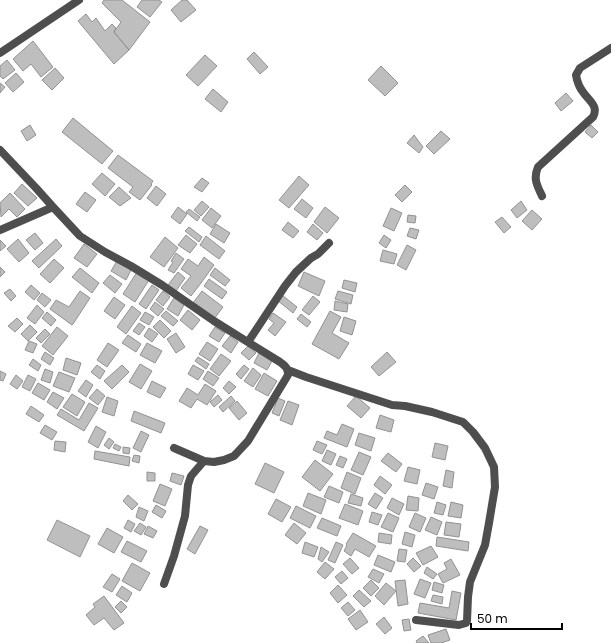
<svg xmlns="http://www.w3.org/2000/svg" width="611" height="643" viewBox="0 0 611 643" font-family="Poppins,sans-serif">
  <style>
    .building { fill: #bebebe; stroke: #929292 }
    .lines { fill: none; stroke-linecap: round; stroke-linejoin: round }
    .minor { stroke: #4e4e4e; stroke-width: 8 }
    .tertiary { stroke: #4e4e4e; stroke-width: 8 }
  </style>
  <rect width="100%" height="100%" fill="#fff"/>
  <path class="building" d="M104 0H122L150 22 129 50 114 32 121 22 102 3Z
    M142 0H159L162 2 150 17 137 7Z
    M182 0H187L196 10 181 22 171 10Z
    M86 14 92 22 96 18 105 31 112 24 116 28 114 32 129 50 114 64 78 21Z
    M33 41 53 67 41 77 31 64 23 71 13 59Z
    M254 52 268 67 260 74 247 59Z
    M205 55 217 66 198 86 186 75Z
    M7 60 15 70 3 79 0 76V66Z
    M381 66 398 83 385 96 368 80Z
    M55 68 64 78 52 90 42 80Z
    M16 73 24 82 13 92 5 83Z
    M0 83 5 87 0 93Z
    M213 89 228 102 221 112 205 99Z
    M566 93 573 101 561 111 555 103Z
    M73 118 113 151 102 164 62 132Z
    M30 125 36 135 27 141 21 131Z
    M591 125 598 132 592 138 585 132Z
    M441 131 450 139 434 154 426 146Z
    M414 135 423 147 419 153 407 143Z
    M118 155 153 181 151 184 152 185 140 200 129 192 133 187 108 168Z
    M102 173 115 184 105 196 92 184Z
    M299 176 309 185 289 208 279 200Z
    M202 178 209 183 202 192 194 187Z
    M22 184 37 198 28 206 14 193Z
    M405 185 412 192 402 202 395 195Z
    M156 186 166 194 157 206 147 198Z
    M119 187 131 198 120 206 109 197Z
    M85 192 96 200 87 212 76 204Z
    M10 193 25 209 17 217 9 209 1 217 0 203Z
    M302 199 313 208 306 218 294 209Z
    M202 201 209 207 201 216 194 210Z
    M521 201 527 210 517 218 511 210Z
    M178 207 187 214 180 224 171 217Z
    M325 207 339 218 327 233 314 222Z
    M211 208 221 216 212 228 202 220Z
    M391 208 402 213 394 231 383 226Z
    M189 209 200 217 197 221 186 212Z
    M532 210 542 219 532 230 522 221Z
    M408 215 416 216 415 223 407 222Z
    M502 217 511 227 504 233 495 222Z
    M288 222 299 231 293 238 282 230Z
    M216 224 230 233 224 243 210 234Z
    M313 224 323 233 317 240 307 232Z
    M189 227 202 237 199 242 185 231Z
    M410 228 419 230 416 239 407 236Z
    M35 233 43 243 35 250 26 240Z
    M186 235 197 244 190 253 178 245Z
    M384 235 391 240 386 248 379 243Z
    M206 236 225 251 219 259 200 245Z
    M165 237 178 248 164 267 150 257Z
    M18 239 29 253 19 262 7 249Z
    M56 239 62 246 39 268 32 261Z
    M0 240 6 246 0 251Z
    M84 244 97 254 87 267 74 258Z
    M407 245 416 250 406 270 397 265Z
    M383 250 397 254 394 264 380 261Z
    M176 253 184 259 174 273 168 270 173 262 171 261Z
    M204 257 214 265 201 283 191 296 181 288 191 276 181 269 188 259 198 266Z
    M54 259 64 268 50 283 40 274Z
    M117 261 131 270 126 280 111 271Z
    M0 267 5 272 0 277Z
    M80 268 99 283 92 293 72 277Z
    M215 268 230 280 225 286 210 275Z
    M137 272 149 280 135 302 123 294Z
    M178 272 185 278 176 291 168 285Z
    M304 272 325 281 319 296 298 286Z
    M110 275 122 284 115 293 103 283Z
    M209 279 227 292 222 299 204 286Z
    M344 280 357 283 355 292 342 288Z
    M31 285 40 293 34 300 25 292Z
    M152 285 159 290 146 309 139 304Z
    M10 289 16 296 11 301 4 293Z
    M80 291 90 298 73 324 72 325 50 309 56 300 69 307Z
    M163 291 170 297 163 306 156 300Z
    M202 291 223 307 214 319 193 303Z
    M338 291 353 295 351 304 335 299Z
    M42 293 51 300 45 307 37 300Z
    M282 295 297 307 293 313 277 300Z
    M313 296 320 302 309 315 302 310Z
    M114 297 125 305 115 319 104 311Z
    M174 298 184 305 178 316 167 309Z
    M335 301 348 304 347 312 334 310Z
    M155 302 164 309 158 316 150 309Z
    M37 305 44 312 35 324 27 318Z
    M132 306 141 313 126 334 117 327Z
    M188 310 200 320 192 330 180 320Z
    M166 311 178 321 173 326 161 316Z
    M330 311 341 317 332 333 349 343 339 359 312 344Z
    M47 312 56 320 51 326 42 318Z
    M145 312 154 317 149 325 140 320Z
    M273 313 286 322 275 336 268 330 274 323 269 319Z
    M301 314 311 322 307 327 297 319Z
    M344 317 356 321 352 335 340 331Z
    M17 318 23 324 15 332 8 326Z
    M160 320 171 331 164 338 153 327Z
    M139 323 145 327 139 335 133 331Z
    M30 325 37 332 28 341 21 334Z
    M57 327 68 336 53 355 42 346Z
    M215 327 225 333 219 342 209 336Z
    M149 328 158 334 152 342 144 336Z
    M45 329 50 334 41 343 36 338Z
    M176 333 185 347 176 353 167 339Z
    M128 335 141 344 136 352 122 343Z
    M230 336 238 342 231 353 222 346Z
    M29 341 37 344 33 353 25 350Z
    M207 342 218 349 210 361 199 354Z
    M108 343 119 350 107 367 97 360Z
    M147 343 162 351 155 363 140 355Z
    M248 346 256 353 249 360 241 353Z
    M45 352 54 358 50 365 41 359Z
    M387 352 396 362 379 376 371 367Z
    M259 353 272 361 267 370 254 363Z
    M221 354 231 361 219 376 210 369Z
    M198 357 209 364 206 369 195 361Z
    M66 358 81 363 77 375 63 370Z
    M33 359 41 365 38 371 29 365Z
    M140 364 152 371 141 389 129 382Z
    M97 365 105 371 100 379 91 372Z
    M122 365 129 372 112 389 104 381Z
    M193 365 204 371 198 380 188 374Z
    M244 365 249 369 241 379 236 374Z
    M253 368 261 375 253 387 244 381Z
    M45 369 53 372 50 383 41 380Z
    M0 371 6 374 3 381 0 380Z
    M208 371 219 378 213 386 203 379Z
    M59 372 75 378 69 392 53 386Z
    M264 373 277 381 268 396 255 389Z
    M16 375 23 381 17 389 10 384Z
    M28 375 36 379 30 391 22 387Z
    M86 380 93 385 86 397 78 391Z
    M152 381 166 388 160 398 147 392Z
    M229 381 236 387 229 394 223 388Z
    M38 383 50 390 44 400 32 393Z
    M205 384 216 391 207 405 197 399 191 408 179 401 187 388 198 395Z
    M97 389 105 396 98 405 89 398Z
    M53 392 64 398 57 409 47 402Z
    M72 394 85 402 77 416 63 407Z
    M218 395 222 400 214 407 210 402Z
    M231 396 235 401 223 412 219 407Z
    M356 396 370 408 361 418 347 406Z
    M107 397 118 401 114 416 102 412Z
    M278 398 285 401 279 416 272 413Z
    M237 401 247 413 239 420 229 408Z
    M288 401 299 405 292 425 280 420Z
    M89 403 98 408 84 431 57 415 61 409 79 420Z
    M31 406 44 415 39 422 26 414Z
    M134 411 165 423 161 433 131 421Z
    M380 415 394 420 391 432 376 428Z
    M342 424 354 429 347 447 324 438 327 431 337 435Z
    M45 425 57 432 52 440 40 433Z
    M96 426 106 432 98 448 88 442Z
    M141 431 149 435 141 452 133 448Z
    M359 433 375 438 371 451 355 445Z
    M109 438 114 442 109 449 104 445Z
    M55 441 66 442 65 452 54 450Z
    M317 441 327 445 322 454 313 450Z
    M435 443 448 446 445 460 432 457Z
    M115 444 121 447 119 451 113 448Z
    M123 447 130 448 129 454 123 453Z
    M327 450 336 454 331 465 322 461Z
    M95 451 130 457 129 466 94 459Z
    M359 452 371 457 363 475 351 470Z
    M388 453 402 464 396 472 381 461Z
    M134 455 140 456 139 463 132 461Z
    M340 456 347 459 343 468 336 465Z
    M315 460 333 474 320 491 302 477Z
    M265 463 284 472 274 493 255 484Z
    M408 467 420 470 417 484 404 481Z
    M446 470 454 472 452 488 443 486Z
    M147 472 155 473V481H147Z
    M347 472 361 478 355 494 341 488Z
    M172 473 184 476 181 485 170 481Z
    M380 476 392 485 385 494 374 485Z
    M426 483 438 487 434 499 422 495Z
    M160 484 172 489 165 506 153 501Z
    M329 486 343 492 339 503 324 497Z
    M308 493 326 500 321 514 303 506Z
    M375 493 383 498 376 509 368 504Z
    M351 494 363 498 361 506 348 503Z
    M128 495 138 504 132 510 123 501Z
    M408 496 419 498 418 511 406 510Z
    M392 498 404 504 399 515 387 508Z
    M276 499 291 507 282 522 268 514Z
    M437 502 446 505 443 515 434 513Z
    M451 502 463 505 461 518 448 516Z
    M345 504 363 511 358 525 339 518Z
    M156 505 166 511 162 518 152 512Z
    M296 506 316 516 310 528 290 518Z
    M139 507 148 511 144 521 136 517Z
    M372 512 382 515 378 525 369 522Z
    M388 513 399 518 393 532 381 527Z
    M415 513 426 518 420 532 409 527Z
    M431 517 442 522 437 535 425 530Z
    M322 518 341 526 337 536 317 528Z
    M57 520 90 536 80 557 47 540Z
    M128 520 135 524 131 532 124 528Z
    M446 522 461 524 459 537 444 535Z
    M140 523 146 527 141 535 134 531Z
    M294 523 306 533 297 544 285 535Z
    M148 526 157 531 153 538 144 534Z
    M200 526 208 530 195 554 187 549Z
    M107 528 123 537 114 553 98 544Z
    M405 532 415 535 412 547 402 544Z
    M353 533 376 546 369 557 355 549 351 556 344 551 347 545 346 544Z
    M379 533 392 535 391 544 378 542Z
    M437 537 469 542 468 551 436 546Z
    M127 541 147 551 141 562 121 552Z
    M305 542 318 547 314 557 302 553Z
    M336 542 343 545 335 563 328 560Z
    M431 546 438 557 423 565 416 553Z
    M321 547 329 552 322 562 318 559Z
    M399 549 407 550 405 562 397 561Z
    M378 555 395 562 391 572 374 565Z
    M350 558 359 568 352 574 343 564Z
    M413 558 421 566 414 572 407 564Z
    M451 559 460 575 443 583 438 574 447 569 444 563Z
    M325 562 334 569 325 579 317 572Z
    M132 563 150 573 140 591 122 581Z
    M427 567 437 574 433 579 424 573Z
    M373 569 384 574 379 583 368 577Z
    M342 571 348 578 341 584 335 577Z
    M112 574 120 579 112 592 103 587Z
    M420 579 431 583 425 598 414 594Z
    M371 580 379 588 371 596 363 588Z
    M405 580 408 604 398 606 395 581Z
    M434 582 444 585 442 593 432 590Z
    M386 583 396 591 384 605 375 596Z
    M338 585 347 595 338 603 330 593Z
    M122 586 132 593 127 602 116 595Z
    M359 590 371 601 364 607 353 596Z
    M452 591 461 593 456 620 418 613 420 603 449 608Z
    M433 595 443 597 442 604 431 601Z
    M104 596 124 623 114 630 104 618 94 625 86 615 95 607 93 604Z
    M121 601 127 607 121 613 115 607Z
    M348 602 355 610 348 616 341 608Z
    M360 610 368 622 356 630 348 619Z
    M384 617 392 628 385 634 376 624Z
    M409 619 411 630 404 631 402 620Z
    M446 629 450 640 441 643H431L428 635Z
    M423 636 429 643H417L416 641Z"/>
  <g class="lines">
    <path class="minor" d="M0 150 36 188 53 207 80 236 105 252 131 266 162 285 214 321 280 362C285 366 288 367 288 375L248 441 234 456 224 460 214 462 204 461 174 448
      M542 196C537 185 533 179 538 167L593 117C599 106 589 101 583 92 579 87 577 81 576 75L580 68 611 48
      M0 230 53 207
      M248 342 285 286 296 272 311 258 318 254 329 243
      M288 370 306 377 392 405 405 406 432 412 463 422 473 432 485 448 494 467 495 487 489 523 485 545 470 582 468 597 467 621 466 623 459 625 416 620
      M164 584 174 556 185 516 188 485 191 476 204 461"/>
    <path class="tertiary" d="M0 53 79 0"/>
  </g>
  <path d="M471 623v6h91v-6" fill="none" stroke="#000000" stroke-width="2"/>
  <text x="477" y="623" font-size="12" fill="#000000" stroke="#ffffff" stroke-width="3" paint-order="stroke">50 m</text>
</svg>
